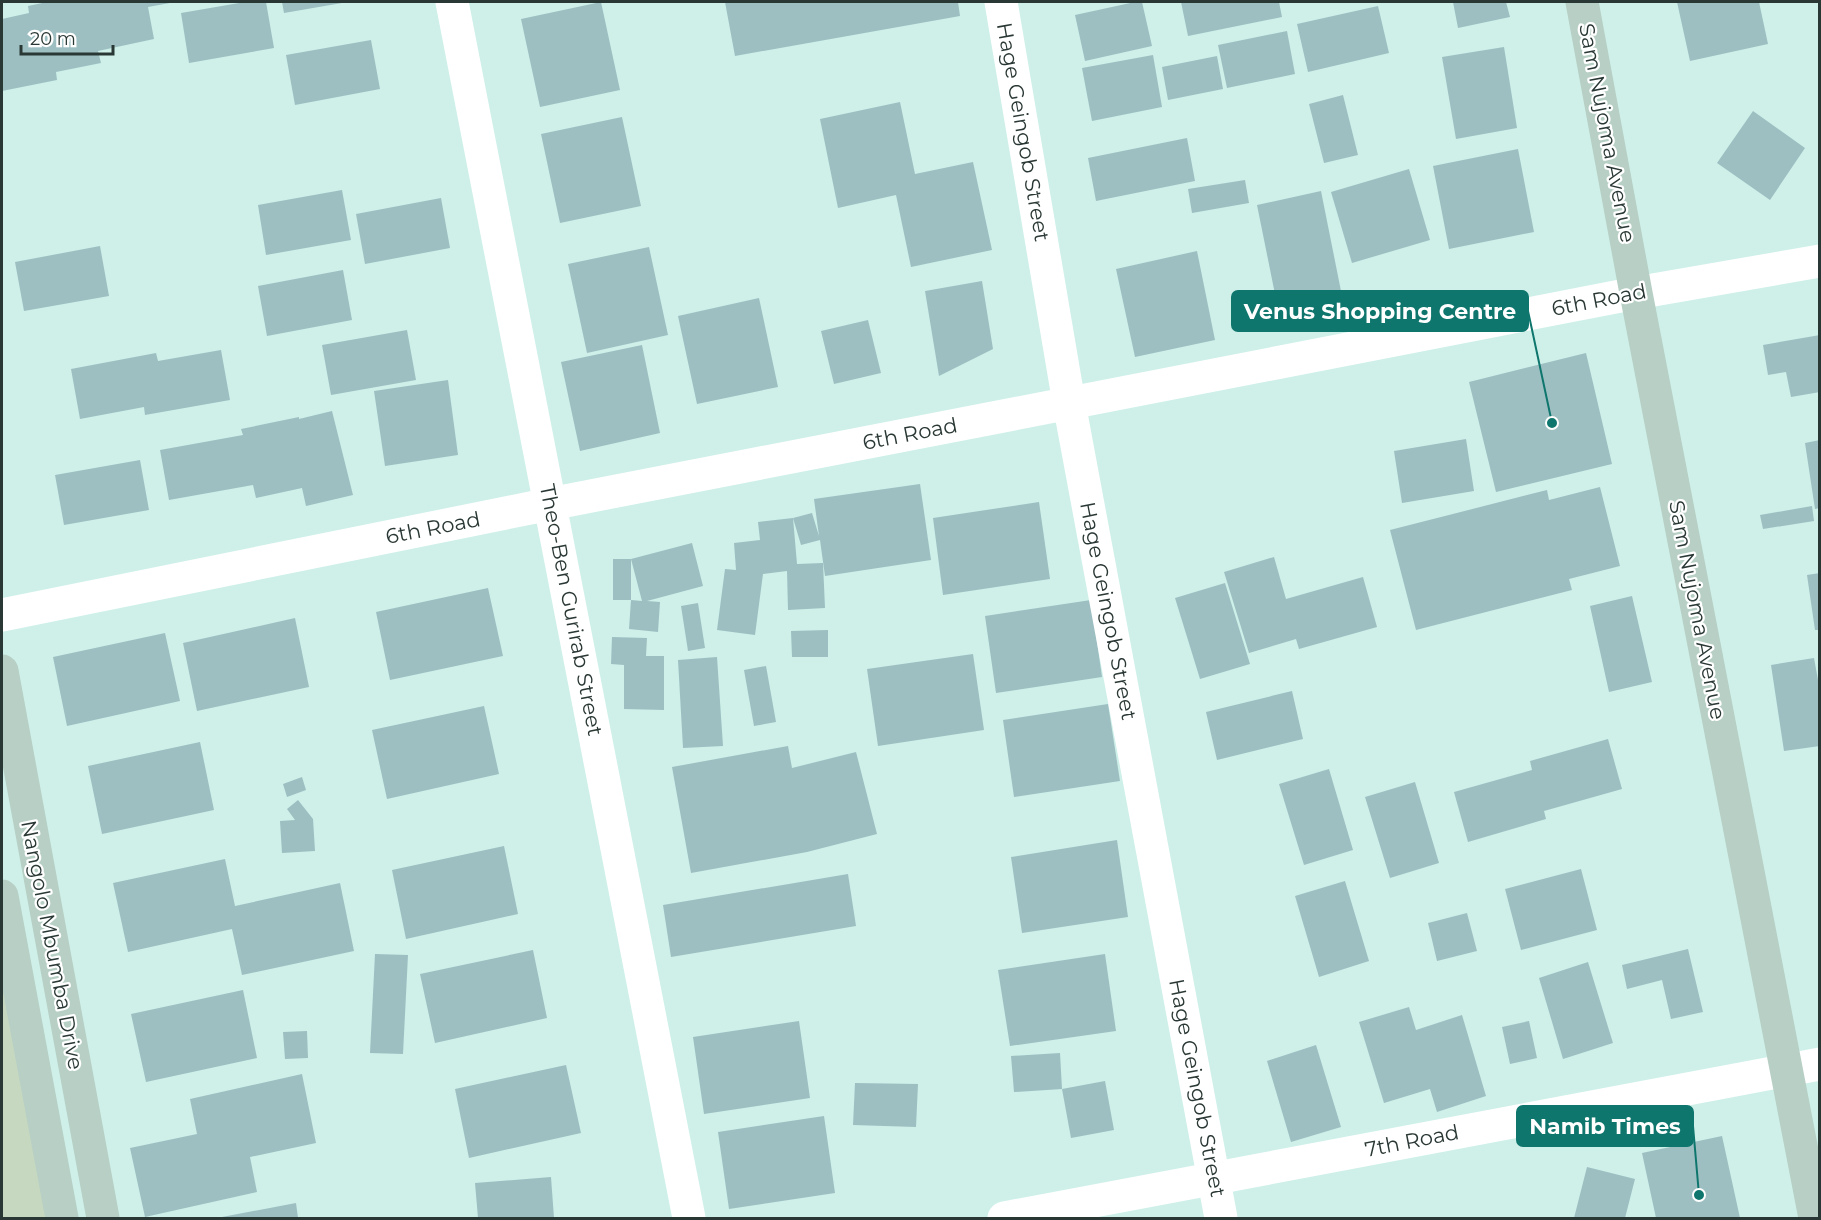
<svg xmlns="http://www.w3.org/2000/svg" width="1821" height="1220" viewBox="0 0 1821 1220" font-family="Montserrat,sans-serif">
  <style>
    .green { fill: #c6d9c0 }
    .building { fill: #9dbfc2; fill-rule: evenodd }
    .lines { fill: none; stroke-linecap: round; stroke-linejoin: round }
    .street { stroke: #fff; stroke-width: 33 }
    .secondary { stroke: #b7cfc4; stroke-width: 33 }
    .labels { text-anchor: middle; stroke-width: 4.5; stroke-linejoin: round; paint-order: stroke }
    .street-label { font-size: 21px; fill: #2a3835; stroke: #fff }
    .leader { fill: none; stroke: #0f766e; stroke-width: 2 }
    .callout-dot { fill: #0f766e; stroke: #fff; stroke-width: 2 }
    .callout { fill: #0f766e; stroke: #0f766e; stroke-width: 2 }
    .callout-label { font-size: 22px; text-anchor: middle; font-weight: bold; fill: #fff }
  </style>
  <rect width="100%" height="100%" fill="#cef0e9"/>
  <path class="green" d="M2 974 46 1218H2Z"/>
  <path class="building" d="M47 2H170V3L148 7 154 39 98 51 101 63 56 72 57 80 2 91V19L29 13 28 6Z
    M245 2H266L274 48 189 63 181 13Z
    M282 2H342V3L284 13Z
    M601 2 620 90 540 107 521 19Z
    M725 2H958L960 16 735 56Z
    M1135 2H1142L1152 46 1085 61 1075 15Z
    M1181 2H1279L1282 17 1188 36Z
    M1453 2H1506L1510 17 1458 28Z
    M1677 2H1759L1768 44 1690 61Z
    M1378 6 1389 53 1308 72 1297 24Z
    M1287 31 1295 74 1227 88 1218 45Z
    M371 40 380 89 295 105 286 55Z
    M1504 47 1517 128 1456 139 1442 57Z
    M1153 55 1162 107 1092 121 1082 68Z
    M1217 56 1223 89 1168 100 1162 67Z
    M1343 95 1358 155 1324 163 1309 104Z
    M900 102 915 174 973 162 992 250 911 267 896 195 838 208 820 119Z
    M1753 111 1805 148 1770 200 1717 163Z
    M622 117 641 206 560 223 541 134Z
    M1187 138 1195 181 1096 201 1088 158Z
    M1518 149 1534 232 1449 249 1433 166Z
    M1409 169 1430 240 1352 263 1331 192Z
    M1245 180 1249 203 1192 213 1188 189Z
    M342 190 351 240 266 255 258 205Z
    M1321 191 1342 296 1278 309 1257 205Z
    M441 198 450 248 365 264 356 214Z
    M100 246 109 296 24 311 15 262Z
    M649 247 668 335 587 353 568 264Z
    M1197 251 1215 340 1135 357 1116 269Z
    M343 270 352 320 267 336 258 286Z
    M982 281 993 349 939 376 925 291Z
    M759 298 778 387 697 404 678 316Z
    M868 320 881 373 834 384 821 331Z
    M407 330 416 380 331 395 322 345Z
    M1820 335V392L1791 397 1786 372 1768 375 1763 345Z
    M642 345 660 433 580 451 561 362Z
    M221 350 230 400 145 415 144 407 80 419 71 369 156 353 158 361Z
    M1586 353 1612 464 1496 492 1469 382Z
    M448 380 458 455 385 466 374 391Z
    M332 411 353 495 306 506 302 488 256 498 253 485 169 500 160 450 243 435 241 429 299 417V419Z
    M1466 439 1474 491 1402 503 1394 451Z
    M1820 440V508L1815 509 1805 443Z
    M140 460 149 510 64 525 55 475Z
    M920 484 931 560 825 576 820 540 801 545 793 518 797 564 823 563 825 608 788 610 787 571 763 574 755 635 717 630 725 569 736 570 734 543 760 540 758 522 793 518 812 513 819 536 814 499Z
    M1600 487 1620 566 1569 579 1572 590 1416 630 1390 530 1547 490 1549 500Z
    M1039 502 1050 579 943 595 933 518Z
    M1812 506 1814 521 1763 529 1760 515Z
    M692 543 703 586 647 601 660 602 658 632 629 629 631 600H613V559H631ZM631 559 642 601 631 600Z
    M1274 557 1286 599 1363 577 1377 627 1299 649 1296 639 1249 653 1224 572Z
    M1820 573V630H1815L1807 575Z
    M1225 583 1250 664 1200 679 1175 598Z
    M488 588 503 656 390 680 376 612Z
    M1632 596 1652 682 1609 692 1590 606Z
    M1091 600 1102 677 996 693 985 616Z
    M698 603 705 648 688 651 681 606Z
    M295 618 309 687 197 711 183 643Z
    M828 630V657H792L791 631Z
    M165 633 180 701 67 726 53 657Z
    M612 637 647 638 646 656H664V710L624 709V665L611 664Z
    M973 654 984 730 878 746 867 669Z
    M717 657 723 746 683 748 678 660Z
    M1814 658 1820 691V746L1784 751 1771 665Z
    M766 666 776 722 754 726 744 670Z
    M1292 691 1303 739 1217 760 1206 712Z
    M1108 704 1120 781 1014 797 1003 720Z
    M484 706 499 774 387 799 372 730Z
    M1608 739 1622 789 1544 811 1546 819 1468 842 1454 792 1532 770 1530 761Z
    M200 742 214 810 102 834 88 766Z
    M788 746 792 768 856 752 877 834 807 852 691 873 672 767Z
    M1329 769 1353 850 1304 865 1279 784Z
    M302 777 306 790 287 797 283 784Z
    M1415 782 1439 863 1390 878 1365 797Z
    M298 800 313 819 315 851 282 853 280 821 295 820 287 809Z
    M1117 840 1128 917 1022 933 1011 857Z
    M504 846 518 914 406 939 392 870Z
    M225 859 235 906 340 883 354 951 242 975 232 929 128 952 113 883Z
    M1581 869 1597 930 1521 950 1505 889Z
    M848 874 856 926 671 957 663 905Z
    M1345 881 1369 961 1319 977 1295 896Z
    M1467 913 1477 951 1437 961 1428 923Z
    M1688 949 1703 1012 1671 1019 1662 980 1627 989 1622 965Z
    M533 950 547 1018 435 1043 420 974Z
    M375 954 408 955 403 1054 370 1053Z
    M1105 954 1116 1031 1010 1046 998 970Z
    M1588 962 1613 1043 1563 1059 1539 978Z
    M243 990 257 1058 146 1082 131 1014Z
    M1409 1007 1416 1030 1462 1015 1486 1096 1437 1112 1430 1089 1384 1103 1359 1022Z
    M799 1021 810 1098 704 1114 693 1037Z
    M1529 1021 1537 1058 1510 1064 1502 1027Z
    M307 1031 308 1058 285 1059 283 1032Z
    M1316 1045 1341 1127 1291 1142 1267 1061Z
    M1060 1053 1062 1089 1014 1092 1011 1056Z
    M566 1065 581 1133 469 1158 455 1089Z
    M302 1074 316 1143 250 1157 257 1192 145 1217 130 1148 197 1134 190 1099Z
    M1105 1081 1114 1130 1071 1138 1062 1089Z
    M855 1083 918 1084 916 1127 853 1125Z
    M824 1116 835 1193 729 1209 718 1132Z
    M1722 1136 1740 1218H1656L1642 1153Z
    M1587 1167 1635 1179 1625 1218H1574Z
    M551 1177 554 1218H478L475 1183Z
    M296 1203 298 1218H222V1217Z"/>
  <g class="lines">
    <path class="street" d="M452 2 689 1218
      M1001 2 1069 403 1221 1218
      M2 615 550 504 1636 293 1820 261
      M1004 1218 1820 1064"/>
    <path class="secondary" d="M1582 2 1636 293 1815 1218
      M2 671 103 1218
      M2 896 62 1218"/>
  </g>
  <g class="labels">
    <g class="street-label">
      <text transform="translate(1023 132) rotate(80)" y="7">Hage Geingob Street</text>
      <text transform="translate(1607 133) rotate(79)" y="7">Sam Nujoma Avenue</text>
      <text transform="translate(1599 300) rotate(-11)" y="7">6th Road</text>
      <text transform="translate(910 434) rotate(-11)" y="7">6th Road</text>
      <text transform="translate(433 528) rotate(-11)" y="7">6th Road</text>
      <text transform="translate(571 610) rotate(79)" y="7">Theo-Ben Gurirab Street</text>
      <text transform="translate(1697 610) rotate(79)" y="7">Sam Nujoma Avenue</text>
      <text transform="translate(1108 611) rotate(79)" y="7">Hage Geingob Street</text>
      <text transform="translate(52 945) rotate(79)" y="7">Nangolo Mbumba Drive</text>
      <text transform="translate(1197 1088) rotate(79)" y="7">Hage Geingob Street</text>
      <text transform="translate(1412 1141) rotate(-11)" y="7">7th Road</text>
    </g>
  </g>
  <path class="leader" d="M1552 423L1528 311M1699 1195L1693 1126"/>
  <g class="callout-dot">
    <circle cx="1552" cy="423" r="6"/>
    <circle cx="1699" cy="1195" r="6"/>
  </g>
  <g class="callout">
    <rect x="1232" y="291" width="296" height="40" rx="6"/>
    <rect x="1517" y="1106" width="176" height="40" rx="6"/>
  </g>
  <g class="callout-label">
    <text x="1380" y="319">Venus Shopping Centre</text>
    <text x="1605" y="1134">Namib Times</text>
  </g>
  <rect width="1821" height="1220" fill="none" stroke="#2a3835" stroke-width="6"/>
  <path d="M21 45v9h92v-9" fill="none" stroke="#2a3835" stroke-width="3"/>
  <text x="30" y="45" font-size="18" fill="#2a3835" stroke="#ffffff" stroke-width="4.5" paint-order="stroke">20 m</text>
</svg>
